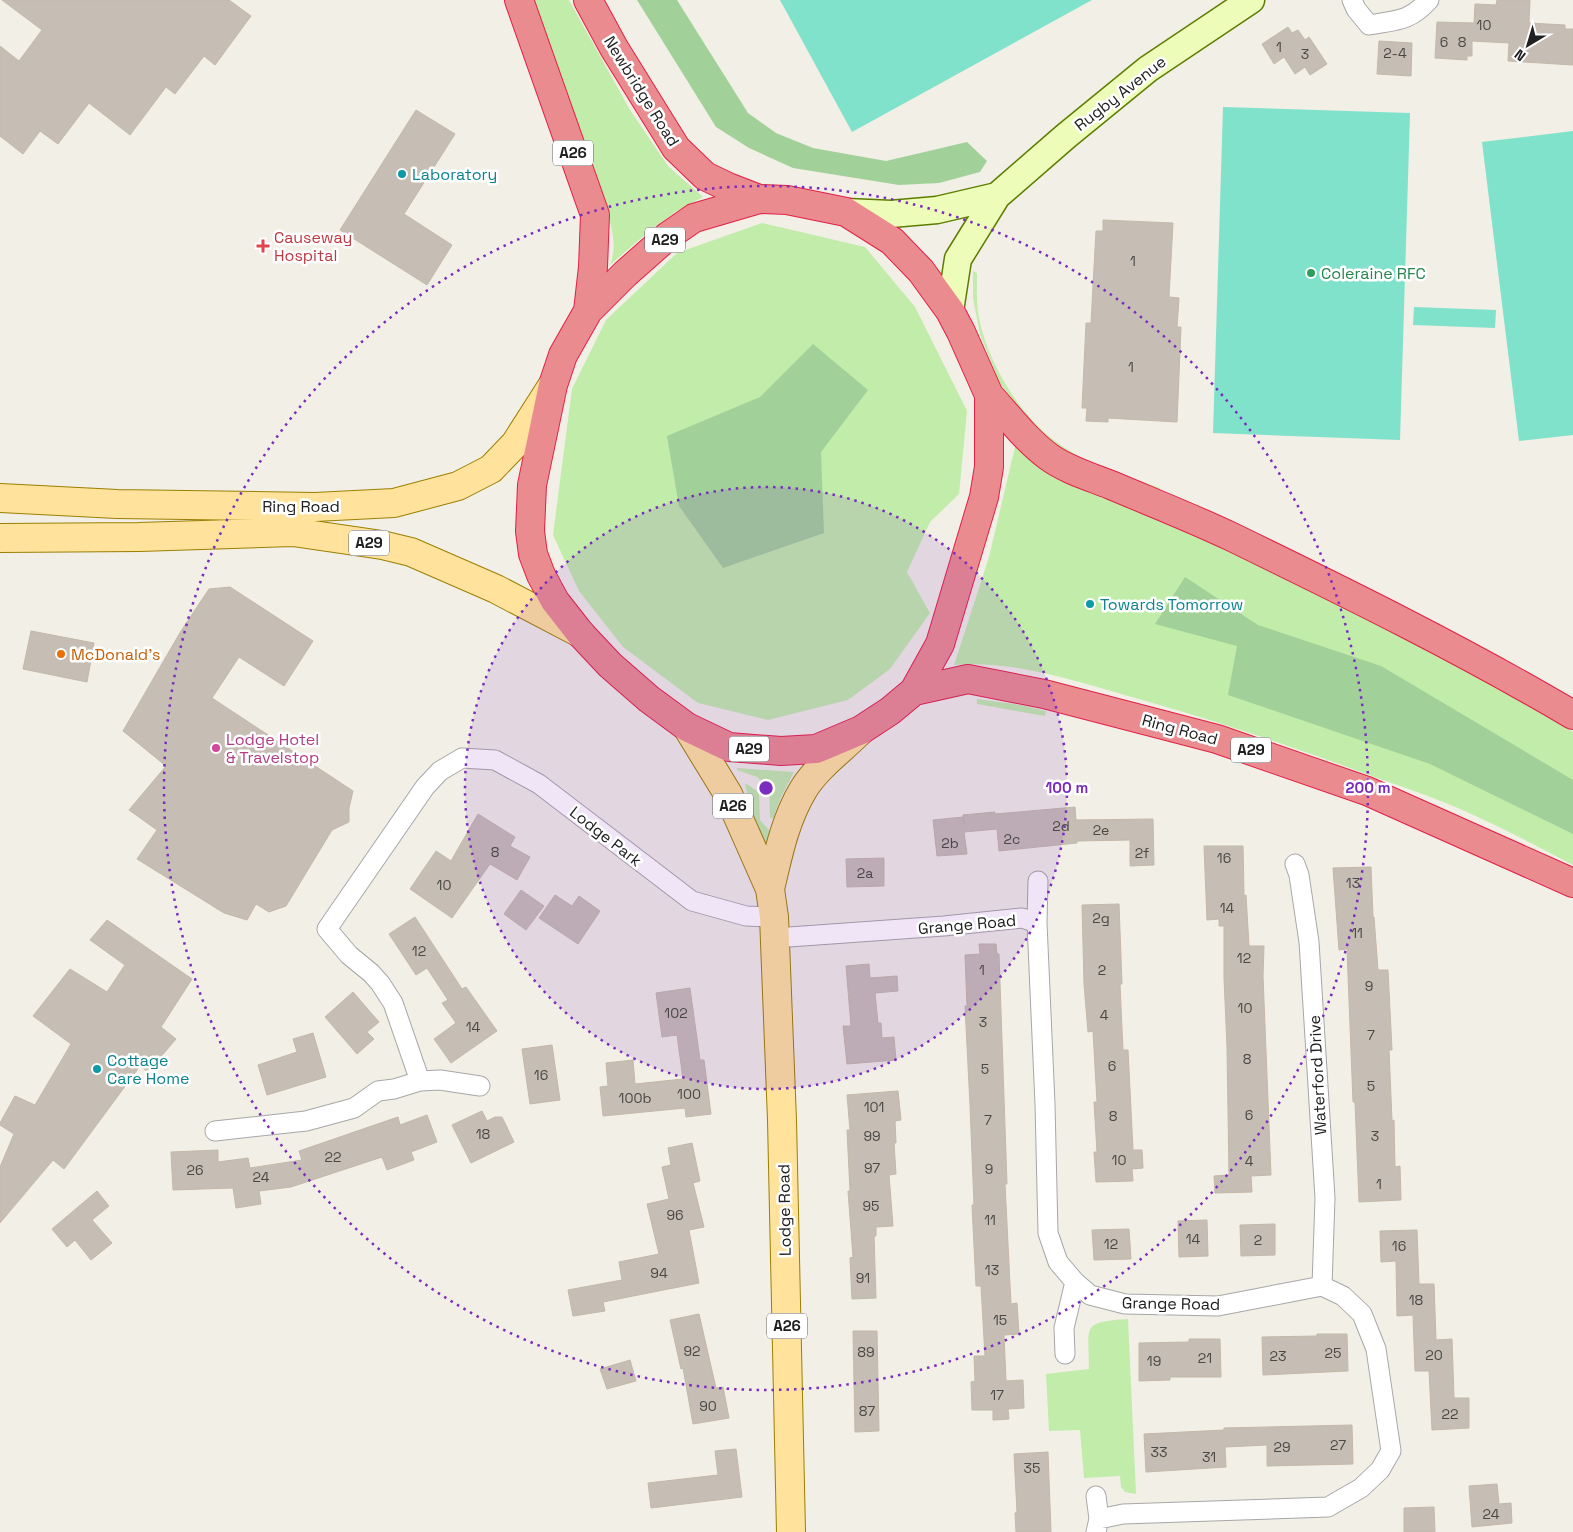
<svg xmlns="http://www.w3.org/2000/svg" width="1573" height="1532" viewBox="0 0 1573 1532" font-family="'Space Grotesk',sans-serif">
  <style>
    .grass { fill: #c1ecaa }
    .forest { fill: #a1d199 }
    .pitch { fill: #81e2cb }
    .building { fill: #c6beb5; stroke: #c3b8a8 }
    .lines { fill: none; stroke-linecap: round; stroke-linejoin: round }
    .street-casing { stroke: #a7a7a7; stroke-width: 21 }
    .secondary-casing { stroke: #5d7d01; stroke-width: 29 }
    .primary-casing { stroke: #9c7f00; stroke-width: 30 }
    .highway-casing { stroke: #e22045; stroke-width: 30 }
    .street { stroke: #fff; stroke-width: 19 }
    .secondary { stroke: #eefcb9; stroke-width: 26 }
    .primary { stroke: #ffe39d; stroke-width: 28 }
    .highway { stroke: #ea8b8f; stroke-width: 28 }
    .ring { fill: none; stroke: #7b2cbf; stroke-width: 2.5; stroke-dasharray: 2.5 5 }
    .culture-dot { fill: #0f9aa8; stroke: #fff; stroke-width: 2 }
    .health-dot { fill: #e0444e; stroke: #fff; stroke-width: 2 }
    .leisure-dot { fill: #2e9e5b; stroke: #fff; stroke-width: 2 }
    .food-dot { fill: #e8710a; stroke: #fff; stroke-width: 2 }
    .hotel-dot { fill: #d1479c; stroke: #fff; stroke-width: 2 }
    .labels { text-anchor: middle; stroke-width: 5; stroke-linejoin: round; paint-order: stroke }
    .number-label { font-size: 14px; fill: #4a4845 }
    .shield { fill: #fff; stroke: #636363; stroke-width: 1 }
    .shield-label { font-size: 15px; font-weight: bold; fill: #202020 }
    .street-label { font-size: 16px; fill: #202020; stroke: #fff }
    .culture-label { font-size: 16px; fill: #0d838f; stroke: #fff; text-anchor: start }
    .health-label { font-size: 16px; fill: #be3a42; stroke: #fff; text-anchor: start }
    .leisure-label { font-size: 16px; fill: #27864d; stroke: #fff; text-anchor: start }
    .food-label { font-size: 16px; fill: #c56008; stroke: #fff; text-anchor: start }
    .hotel-label { font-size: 16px; fill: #b23c85; stroke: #fff; text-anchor: start }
    .centre { fill: #7b2cbf; stroke: #fff; stroke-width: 2.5 }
    .ring-label { font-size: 15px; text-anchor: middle; font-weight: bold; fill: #7b2cbf; stroke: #fff; stroke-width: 5; stroke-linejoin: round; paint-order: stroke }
  </style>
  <rect width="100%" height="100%" fill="#f1efe6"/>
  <path class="grass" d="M527 0H569L630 110 668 166 703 197 675 212 647 233 610 265C618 244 611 227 606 206Z
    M762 223 865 247 915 307 967 411 959 494 930 522 907 572 930 613 890 669 848 700 768 720 698 703 623 647 579 591 553 535 572 389 606 320 677 253Z
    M973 271 977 273C977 288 976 303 979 318 988 364 1022 420 1062 446 1091 466 1127 476 1160 488L1159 491 1090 463 1060 449 1030 423 1000 383 980 334 973 298Z
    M1015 447 1053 475 1272 570 1483 678 1573 732V865C1535 845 1497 825 1458 808 1425 794 1391 783 1358 771 1286 744 1213 720 1139 699 1078 682 1017 660 954 665L989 557Z
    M977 699 1021 705 1046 711 1045 716 977 704Z
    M737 768 794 772 781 797 773 818H770L769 788 757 777 737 770Z
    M745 783 759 792 760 820 771 832 768 868 754 827Z
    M1128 1319 1136 1494 1125 1492 1121 1487 1120 1476 1084 1478 1080 1430 1049 1431 1046 1374 1089 1369C1089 1326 1080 1322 1128 1319Z"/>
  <path class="forest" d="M637 0H677L748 113 776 133 813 148 886 161 967 142 987 161 980 172 939 183 899 185 793 168 749 148 716 127Z
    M813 344 868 390 821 452 824 533 723 568 679 506 667 436 760 397Z
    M1185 577 1258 625 1381 666 1573 780V834L1430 764 1228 695 1237 646 1155 624Z"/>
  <path class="pitch" d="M780 0H1092L852 132Z
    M1223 107 1410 113 1400 440 1213 433Z
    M1573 131V435L1519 441 1482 142Z
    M1414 307 1496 310 1495 328 1413 325Z"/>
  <path class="building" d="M2 0H229L251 16 215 65 204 56 175 94 166 87 130 135 89 103 58 144 40 131 23 154 0 136V46L19 61 42 30Z
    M1497 0H1530L1529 23 1565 25V29H1573V65L1508 61 1509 43 1472 41V56H1467V60L1435 58 1437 22 1474 23 1475 4 1496 5Z
    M1288 27 1292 33 1298 30 1305 40 1309 37 1327 64 1310 75 1305 67 1295 74 1284 57 1274 64 1262 44Z
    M1379 41 1412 43 1411 76 1377 74Z
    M416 110 455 134 404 214 452 245 427 285 340 230Z
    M1103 220 1173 223 1169 297 1179 298 1177 327H1181L1177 422 1108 418V422L1086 421 1087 408H1082L1086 323H1091L1096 231H1103Z
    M230 587 313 641 284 686 239 657 212 698 353 791 349 808V822L332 830 286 906 269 912 256 904 247 920 224 913 137 859 157 830 129 810 166 766 123 731 181 631 209 589Z
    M31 631 94 643 87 682 23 669Z
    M1075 807 1076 820 1153 819 1154 865 1130 866V840L1077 841V843L999 851 997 829 964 832 967 854 937 856 933 820 963 817 964 824 963 815 995 812V814Z
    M478 814 515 837 510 846 530 857 517 880 490 864 452 918 410 889 436 851 451 861Z
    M1204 846H1243L1244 896 1246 895 1249 946H1264L1263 976 1271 1175 1251 1176 1252 1192 1215 1193 1214 1176 1229 1175 1227 1047 1224 978V926H1219V919L1207 920Z
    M884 858V886L847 887 846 859Z
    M1371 867 1373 917H1374L1378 970H1388L1392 1050H1389L1392 1121 1394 1120 1395 1167 1400 1166 1401 1200 1359 1202 1355 1102H1353L1347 949 1339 950 1333 868Z
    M521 890 544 906 526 930 504 914Z
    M555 895 572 906 579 896 600 911 578 944 539 918Z
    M1119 904 1122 984H1120L1123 1050H1128L1133 1150H1142L1143 1168 1132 1169 1133 1181 1096 1182 1094 1152H1097L1094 1102H1097L1093 1031 1088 1032 1084 984 1082 905Z
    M415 917 462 989 466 987 497 1031 451 1063 434 1039 456 1023 442 1003 448 1000 427 968 416 975 389 934Z
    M107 920 192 979 161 1027 176 1039 148 1072 140 1066 64 1169 53 1160 0 1223V1167L14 1134 0 1125V1123L15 1096 35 1105 71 1044 33 1016 70 969 107 992 125 965 90 940Z
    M979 944H996L997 954H999L1007 1184H1005L1011 1304 1017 1303 1019 1334 1004 1335 1006 1381 1023 1380 1024 1408 1008 1409 1009 1419 993 1420V1410H972L971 1382 975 1381 974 1356H985L981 1286H976L972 1205H974L970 1105 965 1006H967L965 955 980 954Z
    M869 964 870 978 897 976 898 991 875 993 878 1023H881L882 1038 894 1037 896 1060 847 1064 843 1026H851L846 966Z
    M690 988 700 1060H704L711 1114 686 1117 685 1108 603 1116 600 1087 608 1086 606 1063 633 1060 635 1084 683 1079 677 1035 662 1037 656 993Z
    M353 992 379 1022 367 1032 374 1039 357 1054 325 1017Z
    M313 1033 326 1077 267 1095 258 1065 297 1052 293 1039Z
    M552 1045 560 1100 530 1104 522 1049Z
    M898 1091 901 1120 895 1121 896 1143H894L896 1174 889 1175 893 1226 876 1227V1236H874L876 1298 852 1299 850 1258 853 1257 848 1191H850L847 1130H850L847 1095Z
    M482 1111 487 1121 495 1117H502L514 1142 471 1163 452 1125Z
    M427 1115 437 1142 411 1152 414 1160 387 1170 382 1157 291 1187 259 1191 261 1204 236 1208 233 1188 173 1190 171 1152 218 1150V1162L248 1158 250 1168 302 1160 299 1151 398 1117 400 1125Z
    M692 1143 700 1181 693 1183 704 1227 689 1230 699 1283 603 1302 605 1311 573 1316 568 1290 622 1280 619 1262 659 1254 647 1204 669 1199 662 1167 671 1165 668 1148Z
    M97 1191 109 1206 92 1220 112 1243 91 1260 75 1240 67 1247 52 1229Z
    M1207 1220 1208 1256 1179 1257 1178 1221Z
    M1275 1224V1255L1241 1256 1240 1225Z
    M1129 1229 1131 1259 1094 1260 1092 1230Z
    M1417 1230 1419 1284H1434L1436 1340 1452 1339 1454 1398H1469V1428L1432 1430 1429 1371H1415L1413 1315 1397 1316 1396 1261 1381 1262 1380 1231Z
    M699 1314 716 1388 723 1387 729 1418 693 1424 683 1368 681 1369 670 1320Z
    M853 1331H877L879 1431 855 1432Z
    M1317 1334H1347L1348 1371 1263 1375 1262 1337 1317 1336Z
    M1189 1339H1220L1221 1377H1170V1380L1139 1381V1343L1189 1342Z
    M630 1360 636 1381 607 1389 600 1369Z
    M1352 1425 1353 1464 1267 1466V1445L1225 1447 1226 1467 1146 1472 1144 1434 1224 1430V1428Z
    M736 1449 742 1497 651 1508 648 1483 718 1475 715 1451Z
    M1048 1452 1051 1532H1016L1015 1513 1017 1512 1014 1454Z
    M1497 1484 1499 1504 1511 1503 1512 1523 1472 1527 1469 1486Z
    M1434 1507 1435 1532H1404V1508Z"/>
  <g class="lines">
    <defs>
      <path id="street" d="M1352 0 1356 9 1369 25C1396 20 1409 22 1429 0
        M1295 864 1299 875 1309 942 1325 1198 1322 1286
        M1037 923 1038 881
        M775 938 944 926 1022 918 1037 923 1045 1104 1048 1233 1058 1262 1075 1282 1090 1295 1125 1304 1218 1306 1322 1286 1343 1296 1362 1314 1376 1349 1391 1451 1380 1470 1361 1488 1328 1507 1123 1514 1099 1519 1096 1532
        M420 1081 393 1003 380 983 371 973 349 955 327 929 425 787 440 771 462 758 495 760 539 784 692 901 746 916 774 917
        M215 1131 306 1121 354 1108 378 1091 394 1089 420 1081 440 1080 480 1086
        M1065 1354 1064 1328 1075 1282
        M1096 1496 1099 1519"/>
      <path id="secondary" d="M846 212 891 214 937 210 997 196
        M950 311 958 259 997 196 1066 136 1148 69 1251 0"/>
      <path id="primary" d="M0 498 117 504 315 507 394 503 458 486 491 469 515 444 552 386
        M0 538 139 537 293 532 382 545 411 552 496 589 580 633
        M687 727 728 794 770 889 774 917 782 1120 791 1532
        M770 889C778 855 785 820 803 790 816 768 841 750 859 732"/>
      <path id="highway" d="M519 0 595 215 593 267 588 311
        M588 0 614 48 676 148 705 176 728 187 759 199
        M759 199 787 200 846 212 892 241 921 271 950 311 961 332 989 395V467L984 497 940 644 914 691 890 711 861 730 816 749 781 751 729 747 687 727 649 699 610 665 580 633 555 601 541 575 533 554 530 531 532 485 553 385 563 355 588 311 625 274 668 236 694 218Z
        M989 395C1008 416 1026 440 1049 457 1067 470 1091 477 1111 485 1151 502 1192 518 1232 537 1347 593 1463 650 1573 715
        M914 691 968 679 1044 694 1217 739 1367 791 1573 883"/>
    </defs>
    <use href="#street" class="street-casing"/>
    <use href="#secondary" class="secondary-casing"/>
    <use href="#primary" class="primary-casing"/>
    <use href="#highway" class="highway-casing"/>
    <use href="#street" class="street"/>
    <use href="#secondary" class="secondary"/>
    <use href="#primary" class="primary"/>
    <use href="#highway" class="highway"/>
  </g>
  <circle cx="766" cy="788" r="301" fill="#7b2cbf" fill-opacity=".12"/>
  <g class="ring">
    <circle cx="766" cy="788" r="301"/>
    <circle cx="766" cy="788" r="602"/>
  </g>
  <g class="culture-dot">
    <circle cx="402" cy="174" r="5"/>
    <circle cx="1090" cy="604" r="5"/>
    <circle cx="97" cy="1069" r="5"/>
  </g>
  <path class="health-dot" d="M260.5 238.5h5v5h5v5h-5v5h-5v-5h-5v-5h5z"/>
  <circle class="leisure-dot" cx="1311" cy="273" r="5"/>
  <circle class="food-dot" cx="61" cy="654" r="5"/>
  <circle class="hotel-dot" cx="216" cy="748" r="5"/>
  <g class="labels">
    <g class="number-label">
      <text x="1484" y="30">10</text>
      <text x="1444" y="47">6</text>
      <text x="1462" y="47">8</text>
      <text x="1279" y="52">1</text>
      <text x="1395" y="58">2-4</text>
      <text x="1305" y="59">3</text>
      <text x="1133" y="266">1</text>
      <text x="1131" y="372">1</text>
      <text x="1061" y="831">2d</text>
      <text x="1101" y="835">2e</text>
      <text x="1012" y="844">2c</text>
      <text x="950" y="848">2b</text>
      <text x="495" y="857">8</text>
      <text x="1142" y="858">2f</text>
      <text x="1224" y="863">16</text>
      <text x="865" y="878">2a</text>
      <text x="1353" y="888">13</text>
      <text x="444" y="890">10</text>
      <text x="1227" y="913">14</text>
      <text x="1101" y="923">2g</text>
      <text x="1357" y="938">11</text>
      <text x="419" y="956">12</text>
      <text x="1244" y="963">12</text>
      <text x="982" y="975">1</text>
      <text x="1102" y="975">2</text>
      <text x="1369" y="991">9</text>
      <text x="1245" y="1013">10</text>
      <text x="676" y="1018">102</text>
      <text x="1104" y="1020">4</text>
      <text x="983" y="1027">3</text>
      <text x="473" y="1032">14</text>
      <text x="1371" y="1040">7</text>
      <text x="1247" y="1064">8</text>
      <text x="1112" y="1071">6</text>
      <text x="985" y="1074">5</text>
      <text x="541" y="1080">16</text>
      <text x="1371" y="1091">5</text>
      <text x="689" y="1099">100</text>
      <text x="635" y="1103">100b</text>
      <text x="874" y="1112">101</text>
      <text x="1249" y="1120">6</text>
      <text x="1113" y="1121">8</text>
      <text x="988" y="1125">7</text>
      <text x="483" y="1139">18</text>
      <text x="872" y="1141">99</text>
      <text x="1375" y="1141">3</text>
      <text x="333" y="1162">22</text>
      <text x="1119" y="1165">10</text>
      <text x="1249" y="1166">4</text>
      <text x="872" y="1173">97</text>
      <text x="989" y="1174">9</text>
      <text x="195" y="1175">26</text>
      <text x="261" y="1182">24</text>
      <text x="1379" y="1189">1</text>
      <text x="871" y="1211">95</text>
      <text x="675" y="1220">96</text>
      <text x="990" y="1225">11</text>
      <text x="1193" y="1244">14</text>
      <text x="1258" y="1245">2</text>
      <text x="1111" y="1249">12</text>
      <text x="1399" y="1251">16</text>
      <text x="992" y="1275">13</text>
      <text x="659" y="1278">94</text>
      <text x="863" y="1283">91</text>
      <text x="1416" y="1305">18</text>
      <text x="1000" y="1325">15</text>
      <text x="692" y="1356">92</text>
      <text x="866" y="1357">89</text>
      <text x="1333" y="1358">25</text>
      <text x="1434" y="1360">20</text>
      <text x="1278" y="1361">23</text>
      <text x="1205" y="1363">21</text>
      <text x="1154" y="1366">19</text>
      <text x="997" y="1400">17</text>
      <text x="708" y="1411">90</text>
      <text x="867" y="1416">87</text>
      <text x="1450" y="1419">22</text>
      <text x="1338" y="1450">27</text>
      <text x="1282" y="1452">29</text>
      <text x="1159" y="1457">33</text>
      <text x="1209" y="1462">31</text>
      <text x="1032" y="1473">35</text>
      <text x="1491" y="1519">24</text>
    </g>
    <g class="shield">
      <rect x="553" y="140.5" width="40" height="25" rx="4"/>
      <rect x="645" y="227.5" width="40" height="25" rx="4"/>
      <rect x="349" y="530.5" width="40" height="25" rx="4"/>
      <rect x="729" y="736.5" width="40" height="25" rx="4"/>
      <rect x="1231" y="737.5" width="40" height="25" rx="4"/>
      <rect x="713" y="793.5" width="40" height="25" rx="4"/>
      <rect x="767" y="1313.5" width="40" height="25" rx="4"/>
    </g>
    <g class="shield-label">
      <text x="573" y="158">A26</text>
      <text x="665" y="245">A29</text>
      <text x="369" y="548">A29</text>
      <text x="749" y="754">A29</text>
      <text x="1251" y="755">A29</text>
      <text x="733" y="811">A26</text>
      <text x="787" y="1331">A26</text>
    </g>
    <g class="street-label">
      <text transform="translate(642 91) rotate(58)" y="6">Newbridge Road</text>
      <text transform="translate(1120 93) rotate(-38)" y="6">Rugby Avenue</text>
      <text x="301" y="512">Ring Road</text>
      <text transform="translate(1180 729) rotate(15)" y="6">Ring Road</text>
      <text transform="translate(606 836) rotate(38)" y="6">Lodge Park</text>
      <text transform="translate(967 924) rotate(-5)" y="6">Grange Road</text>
      <text transform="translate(1317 1075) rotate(-93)" y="6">Waterford Drive</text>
      <text transform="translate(784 1210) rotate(-91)" y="6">Lodge Road</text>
      <text transform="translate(1171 1303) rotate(1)" y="6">Grange Road</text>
    </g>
    <g class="culture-label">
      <text x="412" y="180">Laboratory</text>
      <text x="1100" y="610">Towards Tomorrow</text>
      <text x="107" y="1066">Cottage<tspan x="107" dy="18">Care Home</tspan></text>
    </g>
    <g class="health-label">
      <text x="274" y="243">Causeway<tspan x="274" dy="18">Hospital</tspan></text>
    </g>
    <g class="leisure-label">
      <text x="1321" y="279">Coleraine RFC</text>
    </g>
    <g class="food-label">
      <text x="71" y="660">McDonald's</text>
    </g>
    <g class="hotel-label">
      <text x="226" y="745">Lodge Hotel<tspan x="226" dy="18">&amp; Travelstop</tspan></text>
    </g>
  </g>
  <circle cx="766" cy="788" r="8" class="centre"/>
  <g class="ring-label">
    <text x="1067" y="793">100 m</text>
    <text x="1368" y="793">200 m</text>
  </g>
  <g transform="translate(1528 45) rotate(218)" stroke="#ffffff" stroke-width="4" paint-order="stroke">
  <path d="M0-4L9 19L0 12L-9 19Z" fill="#202020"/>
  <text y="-8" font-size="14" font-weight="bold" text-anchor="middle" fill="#202020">N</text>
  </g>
</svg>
